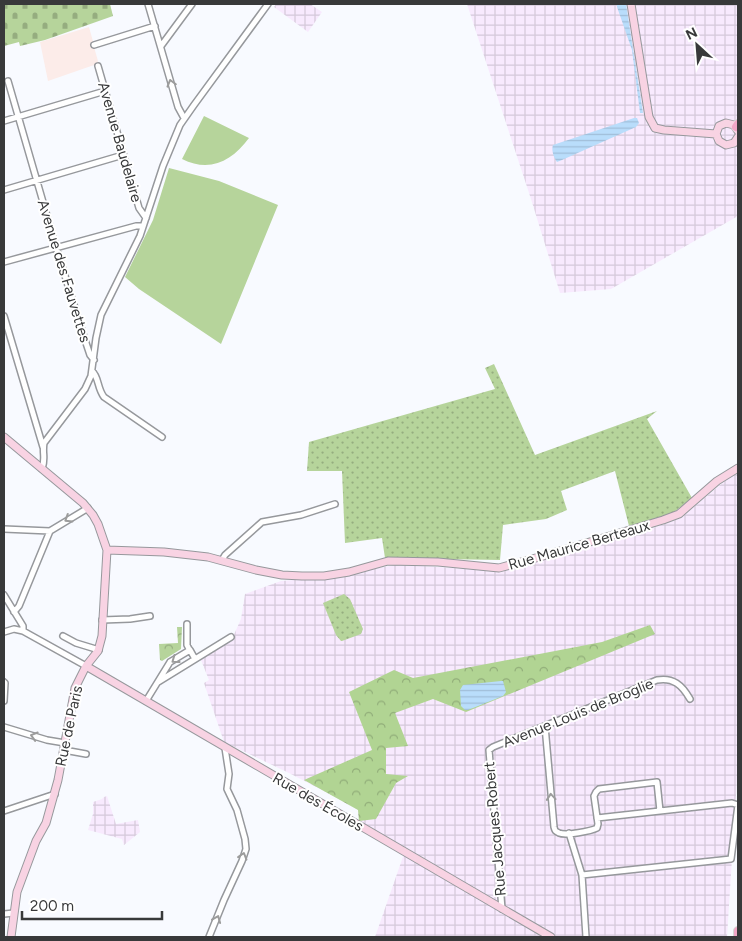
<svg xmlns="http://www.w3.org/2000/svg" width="742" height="941" viewBox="0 0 742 941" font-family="Figtree,sans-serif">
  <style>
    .industrial { fill: url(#industrial-grid) }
    .education { fill: #fcece9 }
    .grass { fill: url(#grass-dots) }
    .forest { fill: url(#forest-crowns) }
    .cemetery { fill: url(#cemetery-stones) }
    .park { fill: url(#park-crowns) }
    .pitch { fill: #b6d49b }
    .water { fill: url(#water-rules) }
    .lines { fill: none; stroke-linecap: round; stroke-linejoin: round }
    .street-casing { stroke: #96989c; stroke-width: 8 }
    .secondary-casing { stroke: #96989c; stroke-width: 9 }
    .primary-casing { stroke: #d7d7d8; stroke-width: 10 }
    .street { stroke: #fff; stroke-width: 5 }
    .secondary { stroke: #f8d3e3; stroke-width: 7 }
    .primary { stroke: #f1a7c7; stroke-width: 8 }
    .oneway { stroke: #9c9c9c }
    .labels { text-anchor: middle; stroke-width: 4; stroke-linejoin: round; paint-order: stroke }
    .street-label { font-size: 15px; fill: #38393a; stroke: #fff }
  </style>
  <defs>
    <pattern id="industrial-grid" width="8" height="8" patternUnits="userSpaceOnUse" patternTransform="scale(1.25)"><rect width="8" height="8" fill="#f8eafe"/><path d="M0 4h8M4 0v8" fill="none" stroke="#d5c9da"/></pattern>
    <pattern id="grass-dots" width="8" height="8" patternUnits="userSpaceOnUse" patternTransform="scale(1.25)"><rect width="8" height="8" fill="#b6d49b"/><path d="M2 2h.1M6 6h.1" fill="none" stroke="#95ad7f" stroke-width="1.8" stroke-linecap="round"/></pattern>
    <pattern id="forest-crowns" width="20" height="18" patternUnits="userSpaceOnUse" patternTransform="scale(1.25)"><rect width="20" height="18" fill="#b1d493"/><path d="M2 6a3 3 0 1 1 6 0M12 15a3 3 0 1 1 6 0" fill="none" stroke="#91ad79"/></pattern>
    <pattern id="cemetery-stones" width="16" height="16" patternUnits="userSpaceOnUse" patternTransform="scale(1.25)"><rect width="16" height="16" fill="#b6d49b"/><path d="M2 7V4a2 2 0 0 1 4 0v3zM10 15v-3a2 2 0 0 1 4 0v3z" fill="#95ad7f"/></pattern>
    <pattern id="park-crowns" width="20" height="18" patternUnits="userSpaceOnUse" patternTransform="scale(1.25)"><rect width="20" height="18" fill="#b6d49b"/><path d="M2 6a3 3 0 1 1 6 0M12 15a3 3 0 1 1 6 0" fill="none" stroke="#95ad7f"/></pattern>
    <pattern id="water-rules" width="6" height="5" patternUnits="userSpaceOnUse" patternTransform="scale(1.25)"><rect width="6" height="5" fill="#b9ddfb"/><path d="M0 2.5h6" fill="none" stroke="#a0bed8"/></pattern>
  </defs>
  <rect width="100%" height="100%" fill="#f8faff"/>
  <path class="industrial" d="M276 4H310L322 12 308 32 274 7Z
    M467 4H738V216L611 289 560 293 531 199Z
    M738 473V764L727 937H375L406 848 359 821 358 810 351 805 289 773 224 742 204 683 209 680 201 660 232 639 241 619 245 594 281 581 322 578 395 565 422 566 501 571 656 527 681 518 727 479Z
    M107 796 116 824 138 820 140 832 124 845 122 839 88 830 93 814V802L102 799 104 797Z"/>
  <path class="education" d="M89 27 94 45V47L98 61 97 64 48 81 40 42Z"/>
  <path class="grass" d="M494 364 535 455 657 411 647 419 692 498 678 509 671 514 629 526 615 471 561 491 567 510 546 519 503 525 500 560 385 558 382 538 345 543 342 471H307L309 442 495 389 485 368Z
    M344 594 350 599 363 629 361 634 342 641H341L336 635 323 603Z"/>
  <path class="forest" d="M650 625 655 634 466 712 433 699 395 713 408 746 386 748V774L408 776 396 783 376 819 359 821 358 810 304 780 372 750 349 692 394 670 413 678 602 642Z"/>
  <path class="cemetery" d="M4 4H110L113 16 45 40 20 46 19 42 4 46Z"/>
  <path class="park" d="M177 627H182L181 649 162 661 160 660 159 644 178 643Z"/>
  <path class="pitch" d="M204 116 249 138C232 161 210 173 182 159Z
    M169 168 219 181 278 205 221 344 139 289 125 277 153 220Z"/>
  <path class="water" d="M617 4H626L643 113H640L632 50 617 7Z
    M634 118H637L639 123 636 127 562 160 557 162C554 158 551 150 553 145Z
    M501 681H503L506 692 503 696 468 710H465L461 706 460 690 463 685Z"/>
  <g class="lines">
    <defs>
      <path id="street" d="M148 4 178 107 184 118
        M94 45 155 26
        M161 46 192 4
        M98 66 139 208 146 218
        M8 81 56 247 85 340 90 355 94 360
        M4 121 105 91
        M4 190 123 155
        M4 262 136 226H142
        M4 316 43 447
        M92 371C99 377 97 388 104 397L162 437
        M42 469C46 458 42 453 44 443L85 389 91 376 96 338 101 315 140 236 163 166 180 125 194 105 268 4
        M4 529 50 531
        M50 531 88 508
        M222 560 225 555 262 522 301 515 335 504
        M4 595 23 626V631
        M14 612 19 606 50 531
        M102 620 130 619 150 616
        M187 624V645L190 651
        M4 632 14 629 23 631 86 666
        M63 636 76 643 99 650
        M4 682 5 683 4 701
        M158 682 231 637
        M146 701 170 662 190 650 195 659
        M545 726 554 827C555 831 555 831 559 833 566 836 591 831 597 828L598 824 594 796 596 792 599 789 657 782 660 811
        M4 727 47 740 65 743
        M64 750 86 754
        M4 811 55 794
        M569 833 582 875 586 937
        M582 875 731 859 738 805 732 803 597 818
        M502 909 489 750 493 747 657 680C673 677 682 685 690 699
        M4 914 14 913
        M209 937 224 900 242 861 246 849 245 839 237 810 227 789 229 774 225 748"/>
      <path id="secondary" d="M631 4 649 117 655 128 664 130 716 134
        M738 131 734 125 726 123 719 126 716 134 719 141 726 145 734 143 738 137
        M4 437 83 503 93 515 98 524 107 550 102 636 98 651 86 666 75 688 58 780 46 823 36 841 17 892 11 937
        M107 550 164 552 208 557 256 570 282 575 302 576H324L349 572 388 561 438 562 499 568 543 556 663 520 679 514 717 481 738 468
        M86 666 551 937"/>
      <path id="primary" d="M736 127 738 124
        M738 937V931"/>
    </defs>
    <use href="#street" class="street-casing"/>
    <use href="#secondary" class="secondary-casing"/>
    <use href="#primary" class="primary-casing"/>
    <use href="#street" class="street"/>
    <use href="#secondary" class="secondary"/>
    <use href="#primary" class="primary"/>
  </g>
  <defs><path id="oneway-chevron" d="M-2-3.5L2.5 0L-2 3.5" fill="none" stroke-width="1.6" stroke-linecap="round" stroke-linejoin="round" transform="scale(1.25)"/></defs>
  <g class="oneway">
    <use href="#oneway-chevron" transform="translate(171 83) rotate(-106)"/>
    <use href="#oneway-chevron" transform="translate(68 519) rotate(148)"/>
    <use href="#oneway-chevron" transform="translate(175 660) rotate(144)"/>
    <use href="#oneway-chevron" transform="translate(34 736) rotate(-163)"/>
    <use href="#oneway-chevron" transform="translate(551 797) rotate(-95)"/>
    <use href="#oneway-chevron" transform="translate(243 856) rotate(-73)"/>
    <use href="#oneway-chevron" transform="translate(217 919) rotate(-68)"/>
  </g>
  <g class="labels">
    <g class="street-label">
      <text transform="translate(120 142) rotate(74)" y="5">Avenue Baudelaire</text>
      <text transform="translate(64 271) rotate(73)" y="5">Avenue des Fauvettes</text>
      <text transform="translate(579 545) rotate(-16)" y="5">Rue Maurice Berteaux</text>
      <text transform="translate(578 713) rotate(-22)" y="5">Avenue Louis de Broglie</text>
      <text transform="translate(69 726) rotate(-78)" y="5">Rue de Paris</text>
      <text transform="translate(318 802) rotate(30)" y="5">Rue des Écoles</text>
      <text transform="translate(495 829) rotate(-95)" y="5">Rue Jacques Robert</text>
    </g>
  </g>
  <rect width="742" height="941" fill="none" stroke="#38393a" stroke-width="10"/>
  <g transform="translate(697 45) rotate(334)" stroke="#ffffff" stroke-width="4" paint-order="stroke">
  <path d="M0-4L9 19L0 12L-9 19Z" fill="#38393a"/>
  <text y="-8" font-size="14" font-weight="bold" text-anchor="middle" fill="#38393a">N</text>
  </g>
  <path d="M22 911v8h140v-8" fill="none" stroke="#38393a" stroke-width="2.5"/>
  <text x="30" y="911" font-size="15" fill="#38393a" stroke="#ffffff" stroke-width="4" paint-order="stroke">200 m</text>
</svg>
